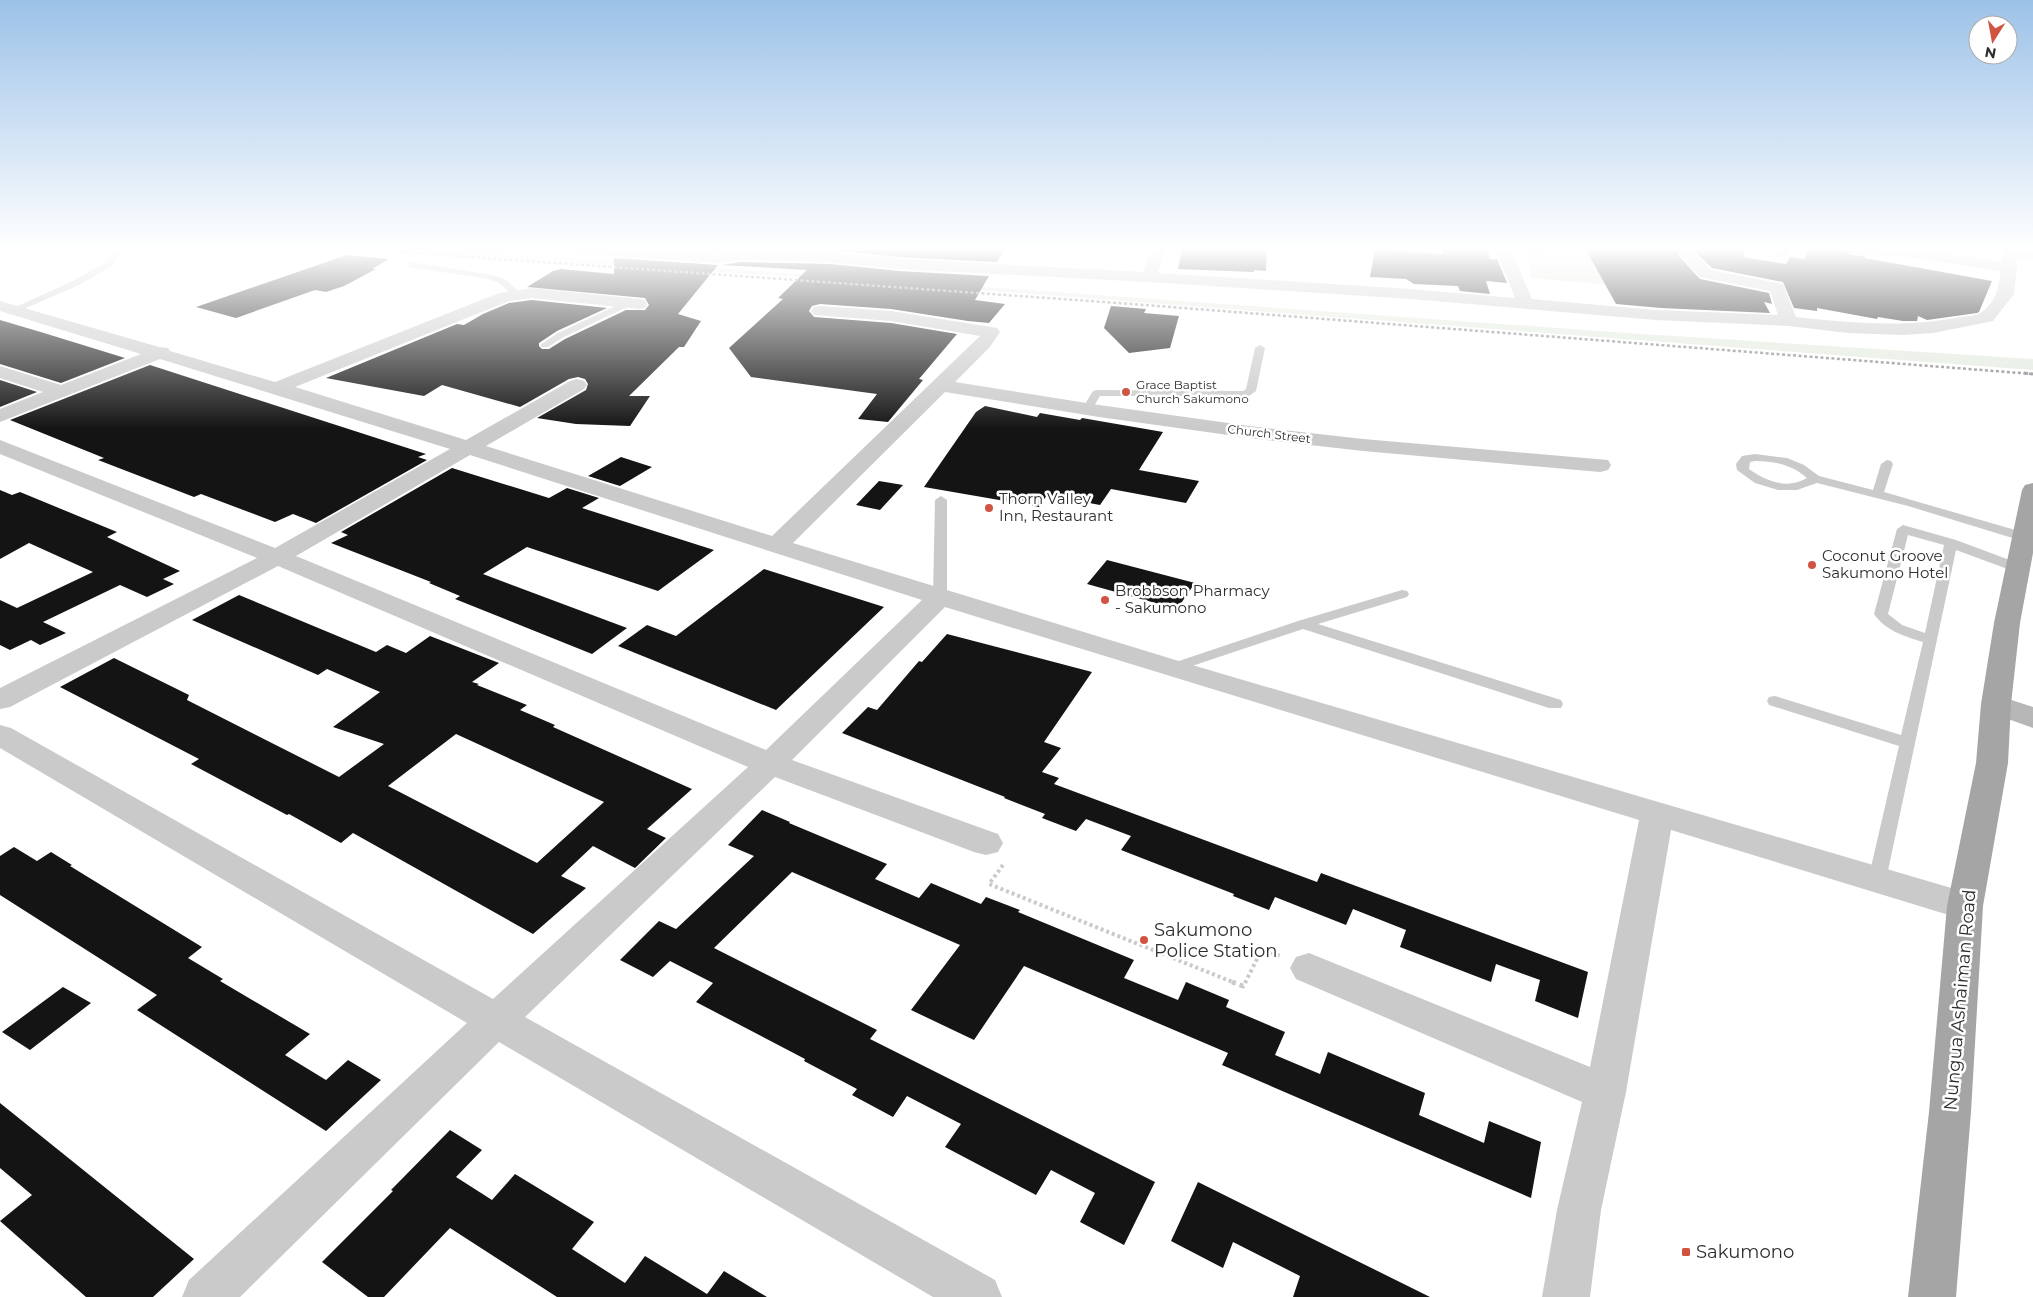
<svg xmlns="http://www.w3.org/2000/svg" width="2033" height="1297" viewBox="0 0 2033 1297" font-family="Montserrat,sans-serif">
  <style>
    .green { fill: #e1e9dc }
    .building { fill: #141414; fill-rule: evenodd }
    .lines { fill: none; stroke-linecap: round; stroke-linejoin: round }
    .path-far1 { stroke: #cacaca; stroke-width: 4; stroke-dasharray: 3 3; stroke-linecap: butt }
    .path { stroke: #cacaca; stroke-width: 5; stroke-dasharray: 4 4; stroke-linecap: butt }
    .service { fill: #cacaca; fill-rule: evenodd }
    .minor { fill: #cacaca; fill-rule: evenodd }
    .secondary { fill: #b7b7b7; fill-rule: evenodd }
    .primary { fill: #a5a5a5; fill-rule: evenodd }
    .rail-far1 { stroke: #828282; stroke-width: 2.5; stroke-dasharray: 3 2.5; stroke-linecap: butt }
    .rail { stroke: #828282; stroke-width: 3; stroke-dasharray: 4 3; stroke-linecap: butt }
    .poi-dot { fill: #d15442; stroke: #fff; stroke-width: 2 }
    .labels { text-anchor: middle; stroke-width: 5; stroke-linejoin: round; paint-order: stroke }
    .far-poi-label { font-size: 12px; fill: #2d2d2d; stroke: #fff; text-anchor: start }
    .far-street-label { font-size: 12px; fill: #2d2d2d; stroke: #fff }
    .poi-label { font-size: 15px; fill: #2d2d2d; stroke: #fff; text-anchor: start }
    .near-poi-label { font-size: 18px; fill: #2d2d2d; stroke: #fff; text-anchor: start }
    .near-street-label { font-size: 18px; fill: #2d2d2d; stroke: #fff }
  </style>
  <rect width="100%" height="100%" fill="#fff"/>
  <path class="green" d="M364 248H438L1642 334 2033 359V370L886 283Z
    M1526 251 1631 260 1642 288 1531 278Z"/>
  <path class="building" d="M661 248H1005L997 262 899 257 831 250 740 248 717 251Z
    M1182 248H1267L1266 271 1254 270V272L1178 269Z
    M1441 248H1487L1490 259H1497L1507 283 1486 281 1490 294 1460 291 1458 286 1414 284 1406 279 1370 277 1375 249 1443 254Z
    M1585 248H1746L1743 257 1786 264 1790 257 1804 259 1811 248H1828L1845 251 1852 255 1865 256V258L1992 281 1979 312 1977 313 1927 320 1918 316 1917 321H1903L1878 317 1877 319 1817 308V311L1794 308 1783 282 1712 268 1693 250 1682 249 1678 255 1700 279 1769 293 1772 304 1764 302 1770 313 1661 308 1616 304Z
    M347 255 389 259 372 269H376L344 286 326 292 315 290 236 318 196 307Z
    M614 258 718 265 678 314 701 321 684 347H679L629 396H650L630 426 576 424 537 418 586 390 588 384 585 379 578 377 569 379 520 407 442 385 424 396 326 378 457 324 464 325 483 314 509 303 532 300 607 308 557 331 539 343V346L542 349H549L565 339 626 310H645L649 305 645 298 527 287 553 271 561 269 614 274Z
    M740 262 831 264 899 271 989 276 975 300 1005 304 989 323 968 321 891 309 820 304 812 306 809 311 814 317 891 323 957 334 919 379 923 380 888 422 858 419 877 394 751 377 729 348 783 299 778 298 807 270 722 265Z
    M1111 306 1146 309 1144 313 1179 316 1170 348 1129 353 1104 328Z
    M0 320 44 333 125 358 61 383 0 364Z
    M150 365 426 454 418 457 427 460 316 523 293 514 275 522 201 494 194 497 98 460 104 458 10 420Z
    M0 380 37 392 0 407Z
    M985 406 1037 417 1040 413 1080 420 1082 418 1163 432 1139 470 1199 481 1186 503 1111 489 1100 505 1047 495 1039 507 924 487 976 412Z
    M621 457 652 467 620 486 588 476Z
    M452 468 549 498 567 488 599 498 582 508 714 550 658 591 527 547 483 574 627 628 592 654 455 599 460 596 429 583 431 582 331 543 348 535 341 532Z
    M879 481 903 485 880 510 856 505Z
    M0 490 12 495 20 492 117 532 107 537 180 571 163 579 174 584 147 597 120 585 43 622 66 633 40 645 31 640 10 650 0 645V600L17 608 93 572 29 543 0 559Z
    M1107 560 1195 583 1177 609 1087 584Z
    M764 569 884 607 776 710 618 646 647 625 676 636Z
    M239 595 376 652 387 645 406 653 430 636 499 663 472 682 479 684 477 685 527 705 520 710 555 725 553 727 692 789 647 829 666 838 635 868 593 846 561 876 586 888 533 934 353 833 341 843 289 814 287 815 191 764 199 759 60 687 114 658 189 695 187 700 339 777 384 744 333 727 380 692 327 669 318 675 192 620ZM456 734 604 802 537 863 388 786Z
    M947 634 1092 672 1044 742 1061 748 1042 772 1059 778 1054 784 1317 882 1321 873 1588 972 1578 1018 1535 1001 1540 980 1496 964 1491 982 1400 947 1406 930 1353 909 1346 925 1275 897 1269 910 1233 896 1234 894 1121 850 1131 836 1086 819 1076 831 1042 818 1045 814 1004 798 1005 797 842 733 868 707 877 710 919 661 922 662Z
    M762 810 790 822 789 823 887 864 875 879 919 898 931 883 981 904 986 897 1020 910 1018 912 1134 960 1124 978 1178 1000 1186 982 1229 1000 1226 1007 1285 1032 1275 1055 1320 1074 1328 1052 1425 1093 1419 1115 1484 1143 1489 1121 1541 1142 1531 1198 1222 1065 1228 1053 1024 966 974 1040 911 1010 960 945 792 872 714 948 877 1030 870 1039 1155 1182 1124 1245 1080 1222 1095 1193 1051 1170 1036 1195 945 1147 961 1124 907 1096 893 1117 852 1095 857 1089 804 1061 805 1059 696 1002 713 983 670 961 653 977 620 960 659 921 676 929 754 856 728 845Z
    M14 847 37 861 51 852 72 865 70 866 202 947 188 958 223 979 220 981 310 1034 285 1055 326 1080 348 1060 381 1080 326 1131 137 1010 157 995 0 895V856Z
    M63 987 91 1003 30 1050 2 1032Z
    M0 1103 194 1259 153 1297H86L0 1221 32 1195 0 1168Z
    M450 1130 482 1150 456 1177 492 1200 515 1174 594 1222 572 1249 625 1283 645 1256 707 1294 724 1271 767 1297H557L450 1228 384 1297H368L322 1262 393 1191 391 1190Z
    M1198 1182 1430 1297H1293L1300 1276 1233 1242 1223 1268 1171 1241Z"/>
  <g class="lines">
    <path class="path-far1" d="M1003 865 989 884 1235 983
      M1245 983 1262 949 1280 956"/>
    <path class="path" d="M1232 982 1243 986 1245 982"/>
    <path class="service" d="M115 248H123L112 266 79 285 19 311 16 312 11 309 73 281 106 262Z
      M412 262 492 275 505 279 522 294 517 297 514 296 499 283 488 279 409 267 408 265Z
      M628 300 633 303 631 305 564 337 548 347H542L540 345 558 333Z
      M1260 345 1265 348 1256 391 1249 396H1100L1091 411H1083L1082 409 1093 391 1097 390 1243 391 1246 389 1255 348Z
      M1755 454 1787 458 1804 465 1819 476 1873 490 1881 464 1887 460 1891 461 1893 464 1884 492 2029 534 2031 537 2024 541 2019 540 1908 506 1817 483 1797 490H1778L1755 483 1737 470 1736 464 1742 456ZM1755 461C1775 461 1792 465 1807 478 1787 490 1766 481 1749 469L1750 462Z
      M941 496 947 500V597L945 600H935L933 597 935 500Z
      M1903 525 1956 540 2023 565 2025 568 2018 572 2013 571 1956 550 1886 880 1884 885 1877 887 1870 885 1868 880 1899 746 1769 705 1767 701 1769 697 1775 696 1901 735 1923 642C1904 636 1886 631 1874 614L1897 529ZM1908 535 1944 545 1925 633 1902 625 1888 614Z
      M1402 590 1407 591 1409 594 1407 597 1318 624 1561 700 1563 704 1561 708H1549L1303 629 1177 671H1167L1164 668 1167 665 1298 621Z"/>
    <path class="minor" d="M565 248H635L717 253 740 250 831 252 899 259 1143 272 1151 248H1165L1158 273 1411 289 1515 298 1495 248H1510L1532 299 1656 310 1778 315 1770 291 1700 277 1679 254 1682 251H1692L1711 270 1783 284 1796 317C1851 323 1905 328 1960 317 1967 316 1977 316 1982 312 1997 300 1998 289 2001 271L1917 258 1852 253 1847 251 1845 248H1917L2000 262 2005 252 2033 249V259H2015L2017 268 2014 294 1993 321 1933 333 1903 335 1848 333 1789 326 1656 320 1411 299 1149 282 899 269 831 262 740 260 717 263 573 253 568 251Z
      M1776 248H1791L1786 257H1776L1773 254Z
      M532 288 639 299 645 300 647 304 645 308 639 309 532 298 509 301 295 387 466 440 570 381 577 379 584 381 587 385 584 389 486 446 772 536 980 336 891 321 814 315 811 311 814 307 820 306 891 311 997 328 1000 332 989 348 955 382 1099 405 1257 427 1363 439 1608 460 1611 465 1608 470 1600 472 1363 451 1257 439 1099 417 945 392 793 543 1182 662 1965 892 1978 896 1983 906 1978 916 1965 920 1671 830 1626 1092 1601 1210 1590 1297H1542L1557 1210 1582 1102 1296 979 1290 968 1296 957 1309 953 1590 1067 1639 820 945 607 792 760 998 834 1003 843 998 852 986 855 974 852 775 777 525 1017 995 1280 1002 1297H933L499 1042 240 1297H182L189 1280 467 1023 0 748V725L11 728 493 999 748 767 278 566 10 707 0 709V688L257 558 0 454V440L275 548 450 449 160 359 0 422V409L43 392 0 378V366L61 385 141 354 0 311V301L159 347 168 348 170 351 275 382 499 293ZM470 455 922 600 766 750 296 556Z"/>
    <path class="secondary" d="M1996 695 2033 707V728L1986 711 1981 704 1986 697Z"/>
    <path class="primary" d="M2033 483V553L2020 623 2011 704 2008 763 1983 906 1971 1112 1956 1297H1908L1929 1112 1947 906 1976 763 1981 704 1994 623 2022 490 2025 485Z"/>
    <path class="rail-far1" d="M345 248 1132 304 2033 374"/>
    <path class="rail" d="M2024 373 2033 374"/>
  </g>
  <linearGradient id="sky" x2="0" y2="1"><stop stop-color="#9cc2e8"/><stop offset="0.58" stop-color="#fff"/><stop offset="1" stop-color="#fff" stop-opacity="0"/></linearGradient>
  <rect width="2033" height="429" fill="url(#sky)"/>
  <g class="poi-dot">
    <circle cx="1126" cy="392" r="5"/>
    <circle cx="989" cy="508" r="5"/>
    <circle cx="1812" cy="565" r="5"/>
    <circle cx="1105" cy="600" r="5"/>
    <circle cx="1144" cy="940" r="5"/>
    <rect x="1681" y="1247" width="10" height="10" rx="2.5"/>
  </g>
  <g class="labels">
    <g class="far-poi-label">
      <text x="1136" y="389">Grace Baptist<tspan x="1136" dy="14">Church Sakumono</tspan></text>
    </g>
    <g class="far-street-label">
      <text transform="translate(1269 434) rotate(7)" y="4">Church Street</text>
    </g>
    <g class="poi-label">
      <text x="999" y="504">Thorn Valley<tspan x="999" dy="17">Inn, Restaurant</tspan></text>
      <text x="1822" y="561">Coconut Groove<tspan x="1822" dy="17">Sakumono Hotel</tspan></text>
      <text x="1115" y="596">Brobbson Pharmacy<tspan x="1115" dy="17">- Sakumono</tspan></text>
    </g>
    <g class="near-poi-label">
      <text x="1154" y="936">Sakumono<tspan x="1154" dy="21">Police Station</tspan></text>
      <text x="1696" y="1258">Sakumono</text>
    </g>
    <g class="near-street-label">
      <text transform="translate(1960 1000) rotate(-85)" y="6">Nungua Ashaiman Road</text>
    </g>
  </g>
  <g transform="translate(1993 40) rotate(191)"><circle r="24" fill="#ffffff" stroke="#ababab"/>
  <path d="M0-4L9 19L0 12L-9 19Z" fill="#d15442"/>
  <text y="-8" font-size="14" font-weight="bold" text-anchor="middle" fill="#2d2d2d">N</text>
  </g>
</svg>
